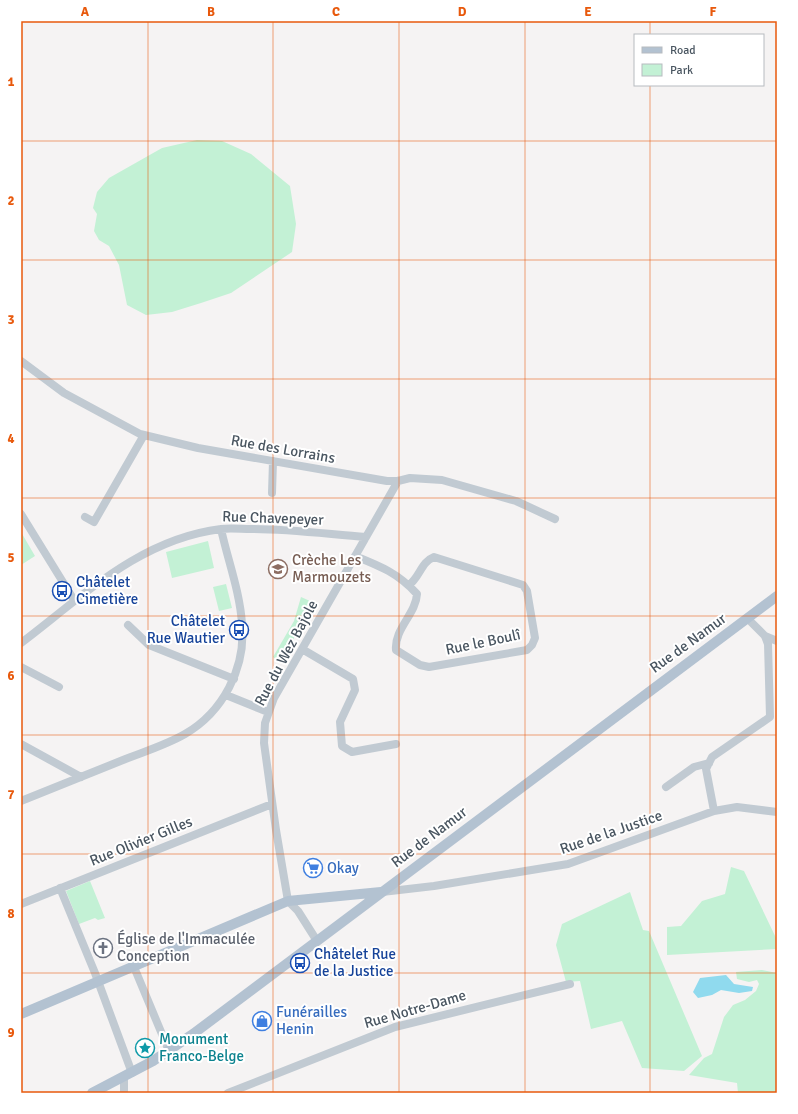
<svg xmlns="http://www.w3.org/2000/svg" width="798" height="1114" viewBox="0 0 798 1114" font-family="Signika,sans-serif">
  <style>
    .green { fill: #c3f1d5 }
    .water { fill: #90daee }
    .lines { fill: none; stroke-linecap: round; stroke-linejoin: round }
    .minor { stroke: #c1cad2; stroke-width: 8 }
    .major { stroke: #b3c2d1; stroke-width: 10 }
    .grid { fill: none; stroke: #e8590c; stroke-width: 1; stroke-opacity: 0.55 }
    .labels { text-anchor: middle; stroke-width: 4; stroke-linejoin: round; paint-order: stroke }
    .street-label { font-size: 15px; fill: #4a5661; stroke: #fff }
    .education-label { font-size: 15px; fill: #785e54; stroke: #fff; text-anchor: start }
    .transit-label { font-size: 15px; fill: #164399; stroke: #fff; text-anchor: start }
    .shop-label { font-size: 15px; fill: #366cbe; stroke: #fff; text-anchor: start }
    .worship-label { font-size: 15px; fill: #5b616d; stroke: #fff; text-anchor: start }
    .culture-label { font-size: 15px; fill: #0d838f; stroke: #fff; text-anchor: start }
    .neatline { fill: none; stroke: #e8590c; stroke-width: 1.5 }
    .grid-label { font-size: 13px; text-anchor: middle; font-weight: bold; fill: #e8590c }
  </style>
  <rect width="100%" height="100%" fill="#f5f3f3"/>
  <path class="green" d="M197 140 222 141 251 154 290 186 296 224 292 252 231 293 201 303 172 312 146 315 127 305 119 265 109 246 99 240 94 231 97 214 93 208 97 192 109 178 162 148Z
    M21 532 35 556 21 565Z
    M208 541 214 568 172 578 166 552Z
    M226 584 232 608 219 611 213 587Z
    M301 597 319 605 304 621 280 662 273 657 294 621Z
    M731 867 744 871 777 940V949L667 955V927L681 926 702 901 725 894Z
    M90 881 105 918 98 920 95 918 79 924 66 891Z
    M630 892 643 930 649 931 702 1056 684 1071 642 1068 622 1021 591 1029 580 981 566 982 556 945 562 924Z
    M762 970 777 973V1093H738L737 1083 689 1075 704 1058 712 1054 724 1017 733 1005 745 1000 756 991 759 984 757 980 749 982 737 979 736 972Z"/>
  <path class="water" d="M726 975 734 984 753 987 752 991 739 993 721 990 712 995 698 998 693 992 700 978Z"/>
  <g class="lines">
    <path class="minor" d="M21 361 64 393 140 434 198 448 387 481H398L410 478 442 480 516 501 555 519
      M272 493 273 461
      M21 514 74 600
      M85 517 94 522 144 435
      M355 556C380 566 398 573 417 594 416 614 394 629 396 650L420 665 429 667 527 650 532 645 535 638 527 591 523 585 434 557C421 562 420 577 409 585
      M128 625 149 645 234 679
      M765 636 777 641
      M21 643C83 596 140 539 221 529 230 528 241 529 251 529 289 529 327 534 366 537
      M302 649 353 679 355 690 340 722 342 746 352 752 396 744
      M21 667 59 687
      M226 695 268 712
      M21 744 81 777
      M666 787 694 767 709 763
      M21 801C55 787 89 774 123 760 143 752 166 745 185 734 223 712 246 668 242 624 240 592 228 561 221 529
      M714 811 706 769 712 757 770 717 768 644 765 636 747 618
      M60 888 95 973 132 1073
      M382 892 434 886 568 864 714 811 737 807 777 812
      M21 904 272 804
      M317 941 298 911 288 901 276 830 264 743 265 723 274 698 398 481
      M134 967 169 1051
      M124 1093V1077
      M228 1093 395 1027 570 984"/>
    <path class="major" d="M21 1014 288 901 381 892
      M92 1093 153 1061 193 1034 777 596"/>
  </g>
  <path class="grid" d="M148 21V1093M273 21V1093M399 21V1093M525 21V1093M650 21V35M650 85V1093M21 141H777M21 260H777M21 379H777M21 498H777M21 616H777M21 735H777M21 854H777M21 973H777"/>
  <defs>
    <symbol id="school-ring" viewBox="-11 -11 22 22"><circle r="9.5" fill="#fff" stroke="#8d6e63" stroke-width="1.5"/><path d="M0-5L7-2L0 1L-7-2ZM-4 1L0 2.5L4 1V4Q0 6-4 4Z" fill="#8d6e63"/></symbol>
    <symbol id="bus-ring" viewBox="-11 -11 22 22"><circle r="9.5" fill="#fff" stroke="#1a4fb4" stroke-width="1.5"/><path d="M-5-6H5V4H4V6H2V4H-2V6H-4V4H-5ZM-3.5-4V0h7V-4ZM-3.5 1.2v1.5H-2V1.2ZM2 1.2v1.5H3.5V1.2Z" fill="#1a4fb4"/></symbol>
    <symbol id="supermarket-ring" viewBox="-11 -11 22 22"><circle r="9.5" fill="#fff" stroke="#3f7fe0" stroke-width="1.5"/><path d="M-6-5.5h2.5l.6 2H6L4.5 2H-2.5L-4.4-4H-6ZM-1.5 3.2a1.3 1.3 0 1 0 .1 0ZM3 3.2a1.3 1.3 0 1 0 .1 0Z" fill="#3f7fe0"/></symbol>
    <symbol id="church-ring" viewBox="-11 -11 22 22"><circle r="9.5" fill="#fff" stroke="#6b7280" stroke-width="1.5"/><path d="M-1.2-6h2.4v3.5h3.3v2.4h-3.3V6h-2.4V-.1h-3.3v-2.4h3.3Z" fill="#6b7280"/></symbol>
    <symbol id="shop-ring" viewBox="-11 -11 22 22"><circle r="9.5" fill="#fff" stroke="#3f7fe0" stroke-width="1.5"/><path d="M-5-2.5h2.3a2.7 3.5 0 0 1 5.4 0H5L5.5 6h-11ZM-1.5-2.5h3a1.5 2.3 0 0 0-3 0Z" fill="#3f7fe0"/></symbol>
    <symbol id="sight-ring" viewBox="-11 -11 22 22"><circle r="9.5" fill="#fff" stroke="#0f9aa8" stroke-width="1.5"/><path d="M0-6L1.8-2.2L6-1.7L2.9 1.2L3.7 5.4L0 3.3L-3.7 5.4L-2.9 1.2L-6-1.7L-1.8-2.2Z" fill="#0f9aa8"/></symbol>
  </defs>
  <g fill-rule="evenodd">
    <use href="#school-ring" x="267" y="558" width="22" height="22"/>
    <use href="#bus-ring" x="51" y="580" width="22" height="22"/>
    <use href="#bus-ring" x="228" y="619" width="22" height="22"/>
    <use href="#supermarket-ring" x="302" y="857" width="22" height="22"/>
    <use href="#church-ring" x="92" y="937" width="22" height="22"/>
    <use href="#bus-ring" x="289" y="952" width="22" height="22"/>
    <use href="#shop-ring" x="251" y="1010" width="22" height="22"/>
    <use href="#sight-ring" x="134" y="1037" width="22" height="22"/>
  </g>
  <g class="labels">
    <g class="street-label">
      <text transform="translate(283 449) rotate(10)" y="5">Rue des Lorrains</text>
      <text transform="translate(273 518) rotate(2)" y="5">Rue Chavepeyer</text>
      <text transform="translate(483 642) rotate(-12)" y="5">Rue le Boulî</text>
      <text transform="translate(688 643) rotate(-36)" y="5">Rue de Namur</text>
      <text transform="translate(286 653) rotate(-62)" y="5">Rue du Wez Bajole</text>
      <text transform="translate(611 832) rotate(-19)" y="5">Rue de la Justice</text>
      <text transform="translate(429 837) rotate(-37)" y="5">Rue de Namur</text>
      <text transform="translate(141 841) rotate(-22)" y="5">Rue Olivier Gilles</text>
      <text transform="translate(415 1009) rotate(-16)" y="5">Rue Notre-Dame</text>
    </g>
    <g class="education-label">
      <text x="292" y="565">Crèche Les<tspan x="292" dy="17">Marmouzets</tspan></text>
    </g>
    <g class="transit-label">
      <text x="76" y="587">Châtelet<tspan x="76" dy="17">Cimetière</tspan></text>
      <text x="225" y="626" text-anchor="end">Châtelet<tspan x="225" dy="17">Rue Wautier</tspan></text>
      <text x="314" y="959">Châtelet Rue<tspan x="314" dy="17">de la Justice</tspan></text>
    </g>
    <g class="shop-label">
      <text x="327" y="873">Okay</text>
      <text x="276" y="1017">Funérailles<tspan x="276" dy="17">Henin</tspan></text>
    </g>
    <g class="worship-label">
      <text x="117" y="944">Église de l'Immaculée<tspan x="117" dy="17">Conception</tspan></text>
    </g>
    <g class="culture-label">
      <text x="159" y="1044">Monument<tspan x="159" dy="17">Franco-Belge</tspan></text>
    </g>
  </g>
  <rect width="798" height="1114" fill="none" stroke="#ffffff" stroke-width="44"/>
  <rect x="634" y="34" width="130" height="52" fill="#ffffff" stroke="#b7bbc0"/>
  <rect x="642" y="47" width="20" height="6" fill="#b3c2d1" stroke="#b7bbc0"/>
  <text x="670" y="54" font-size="12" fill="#4a5661">Road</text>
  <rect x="642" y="64" width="20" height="12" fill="#c3f1d5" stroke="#b7bbc0"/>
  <text x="670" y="74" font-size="12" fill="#4a5661">Park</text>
  <rect x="22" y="22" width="754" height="1070" class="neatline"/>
  <g class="grid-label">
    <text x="85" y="16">A</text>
    <text x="211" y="16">B</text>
    <text x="336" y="16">C</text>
    <text x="462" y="16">D</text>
    <text x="588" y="16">E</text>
    <text x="713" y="16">F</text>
    <text x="11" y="86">1</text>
    <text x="11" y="205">2</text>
    <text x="11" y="324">3</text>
    <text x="11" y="443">4</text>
    <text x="11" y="562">5</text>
    <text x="11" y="680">6</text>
    <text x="11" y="799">7</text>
    <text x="11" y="918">8</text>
    <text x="11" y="1037">9</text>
  </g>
</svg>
